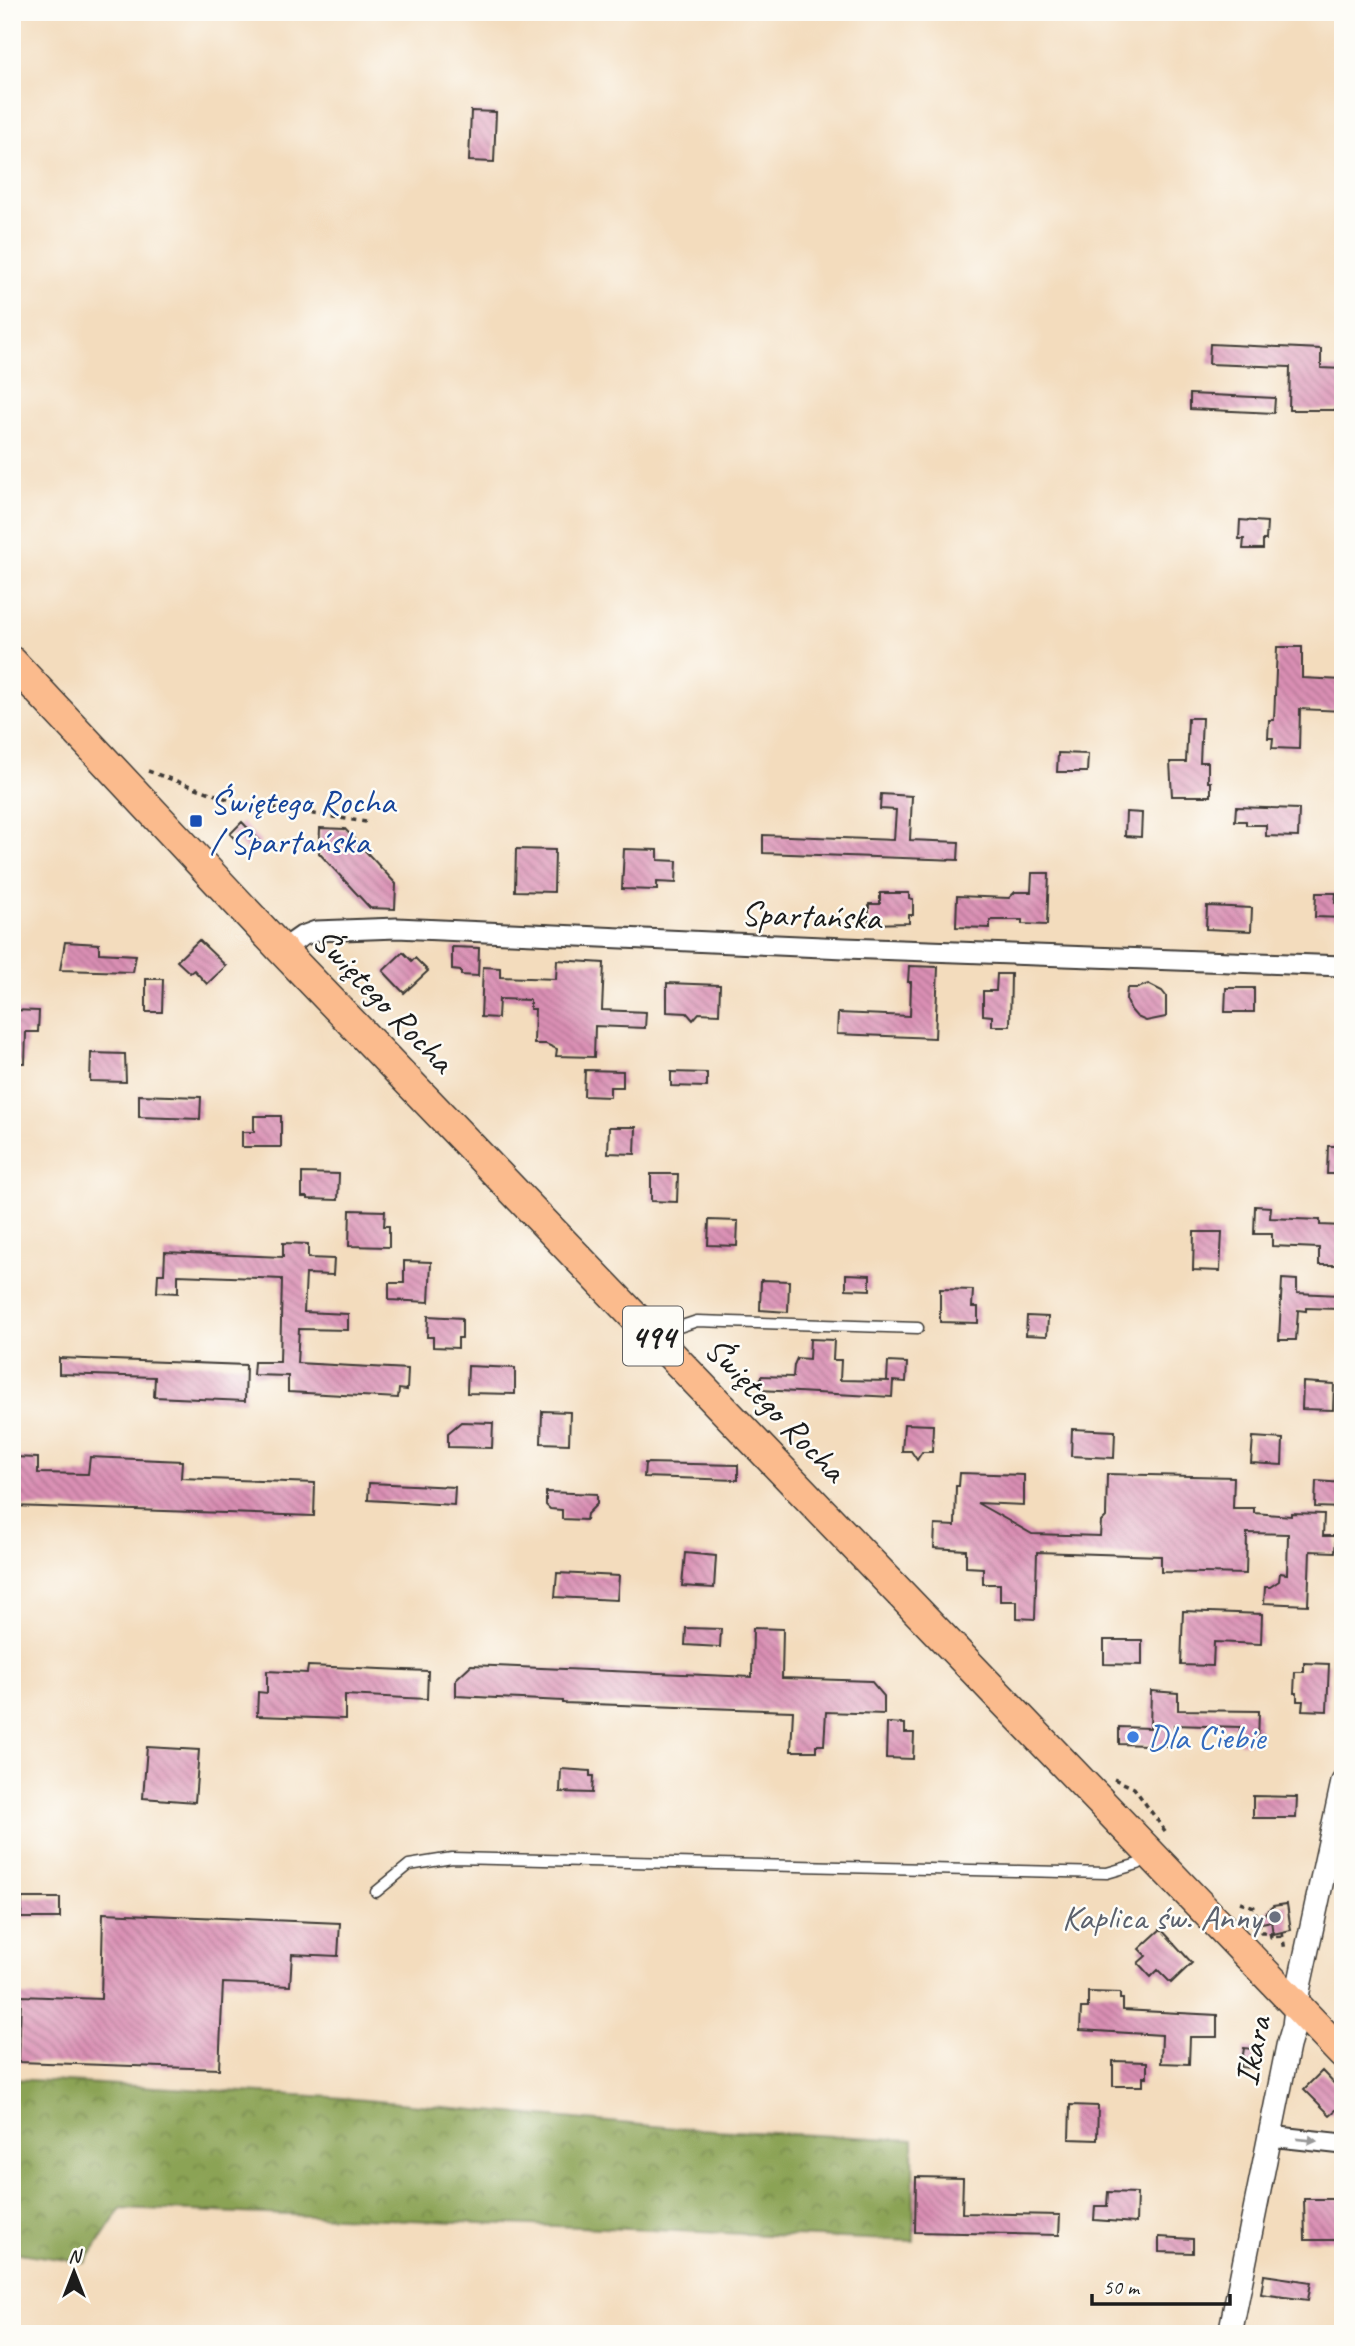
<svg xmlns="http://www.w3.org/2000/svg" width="1355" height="2346" viewBox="0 0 1355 2346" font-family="Caveat,sans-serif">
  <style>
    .forest { fill: url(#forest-crowns); stroke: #546038; stroke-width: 2 }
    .building { fill: url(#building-back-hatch) }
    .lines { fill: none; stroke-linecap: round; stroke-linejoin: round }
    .service-casing { stroke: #3c3934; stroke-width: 13 }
    .minor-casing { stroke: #3c3934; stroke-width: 23 }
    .tertiary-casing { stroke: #3c3934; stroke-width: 26 }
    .primary-casing { stroke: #3c3934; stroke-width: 33 }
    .path { stroke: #3c3934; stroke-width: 3.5; stroke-dasharray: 5 5; stroke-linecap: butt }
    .service { stroke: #fff; stroke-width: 10 }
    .minor { stroke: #fff; stroke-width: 19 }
    .tertiary { stroke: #fff; stroke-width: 23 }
    .primary { stroke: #fbbb8d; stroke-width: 30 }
    .oneway { fill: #999 }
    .transit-dot { fill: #1a4fb4; stroke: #fdfcf7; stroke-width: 2.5 }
    .shop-dot { fill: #3f7fe0; stroke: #fdfcf7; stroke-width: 2.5 }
    .worship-dot { fill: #6b7280; stroke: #fdfcf7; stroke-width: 2.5 }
    .labels { text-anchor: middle; stroke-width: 5; stroke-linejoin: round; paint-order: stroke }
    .shield { fill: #fdfcf7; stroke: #605f5e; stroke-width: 2 }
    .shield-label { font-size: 33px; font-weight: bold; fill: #1c1c1c }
    .transit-label { font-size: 35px; fill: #164399; stroke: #fdfcf7; text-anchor: start }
    .street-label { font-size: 35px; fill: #1c1c1c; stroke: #fdfcf7 }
    .shop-label { font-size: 35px; fill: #366cbe; stroke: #fdfcf7; text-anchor: start }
    .worship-label { font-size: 35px; fill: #5b616d; stroke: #fdfcf7; text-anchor: end }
  </style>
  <defs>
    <pattern id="forest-crowns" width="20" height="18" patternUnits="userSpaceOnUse" patternTransform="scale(1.75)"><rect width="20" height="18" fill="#8ba354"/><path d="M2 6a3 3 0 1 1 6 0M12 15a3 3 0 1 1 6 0" fill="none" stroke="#718445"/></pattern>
    <pattern id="building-back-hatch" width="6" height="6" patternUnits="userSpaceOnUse" patternTransform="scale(1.75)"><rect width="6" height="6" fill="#da8fb4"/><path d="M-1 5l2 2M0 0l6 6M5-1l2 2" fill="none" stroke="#b07492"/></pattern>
  </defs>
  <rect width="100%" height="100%" fill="#fdfcf7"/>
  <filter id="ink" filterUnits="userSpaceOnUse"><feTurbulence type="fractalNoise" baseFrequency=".0143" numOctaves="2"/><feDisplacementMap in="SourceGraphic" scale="14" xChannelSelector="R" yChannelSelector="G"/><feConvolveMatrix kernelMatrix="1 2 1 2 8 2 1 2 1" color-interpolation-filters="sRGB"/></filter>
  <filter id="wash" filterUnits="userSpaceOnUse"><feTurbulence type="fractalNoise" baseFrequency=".00686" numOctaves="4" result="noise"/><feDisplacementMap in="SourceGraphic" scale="28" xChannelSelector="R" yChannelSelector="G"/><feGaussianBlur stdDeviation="1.57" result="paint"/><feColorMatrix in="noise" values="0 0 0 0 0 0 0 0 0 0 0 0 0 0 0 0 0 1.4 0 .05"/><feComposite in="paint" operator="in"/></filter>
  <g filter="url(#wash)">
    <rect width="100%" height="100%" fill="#f3dcbd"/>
    <path class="forest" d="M12 2079 332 2097 676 2128 913 2140 914 2241 121 2208 85 2263 12 2252Z"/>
    <g id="blocks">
      <path class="building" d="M471 111 496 112 494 162 469 161Z
        M1210 344 1321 349V368L1343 369V410H1289L1290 367 1209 364Z
        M1190 394 1275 398 1274 413 1190 409Z
        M1240 520 1267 522 1266 540H1263V549H1243L1244 539H1239Z
        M1277 647H1302V678L1343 680V711L1300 709 1299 749 1272 748 1273 738H1268L1269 720H1274Z
        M1188 718H1202L1200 762H1208V782H1211V796H1172L1170 762H1186Z
        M1058 753 1088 754 1087 772H1057Z
        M881 794 912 796 910 840 959 842 958 860 763 853V835L894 840 896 810 880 809Z
        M1236 807 1299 809 1298 837 1266 836V825H1246V821H1235Z
        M1126 812 1142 813 1141 837 1125 836Z
        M242 822 261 842 249 854 230 834Z
        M320 828 345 829 396 884 395 909 370 908 319 853Z
        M516 849 555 850 554 892 515 891Z
        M624 849 658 850V860L677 861 676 883 657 882V890L622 889Z
        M1032 873H1049L1047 925 1022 924V920H990V928L956 927 957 896 1009 898 1015 892H1031Z
        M880 893H909V898L913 899V915H909V923L869 924V904H880Z
        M1316 893H1336L1335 903 1343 904V918L1315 917Z
        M1207 906 1252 908 1251 931 1206 929Z
        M199 940 226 966 207 984 194 970 190 973 177 961Z
        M65 942 99 944V953L136 955 133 972 60 970Z
        M452 947 479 948 478 976 461 975V971L452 970Z
        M403 952 412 961 415 958 428 971 404 993 383 971Z
        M557 960 604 963 602 1010 646 1012 645 1028 595 1026 594 1057 556 1056 557 1049 546 1044H534L535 1009H530V1000L499 999 498 1018 481 1017 483 967 500 968V977L556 979Z
        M909 966 938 967 935 1038 837 1034 838 1013 910 1016 911 982H908Z
        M997 974H1011L1010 1026H992V1016L983 1015V991H996Z
        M146 979H163L162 1012H146Z
        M667 983 720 985 719 1014 699 1013 693 1020 687 1013 667 1012Z
        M1148 984 1162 991 1166 996V1017L1146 1021 1137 1017 1131 1010 1126 999 1127 988H1138Z
        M1226 988H1254V1012H1225Z
        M12 1010 39 1011 38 1032H26L25 1063H12Z
        M91 1053 125 1054 126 1082 90 1081Z
        M585 1070 623 1071V1087H610V1097L584 1096Z
        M671 1072 707 1073V1087L671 1086Z
        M139 1095 201 1097 200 1119 139 1117Z
        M254 1116H281V1147H242V1132H254Z
        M609 1127H636L635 1154 608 1153Z
        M1328 1146H1343V1174H1327Z
        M302 1173 339 1174 338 1200 308 1199V1197H302Z
        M651 1174H678L677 1202 651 1201Z
        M1255 1206 1271 1207 1270 1218 1320 1220V1225L1343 1226V1265H1319V1248L1272 1246V1234H1254Z
        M350 1210 385 1211 384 1226H389V1247L349 1246Z
        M709 1220 738 1221 737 1246 708 1245Z
        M1194 1232H1222L1220 1271 1193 1270Z
        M283 1243 308 1244V1258L334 1259 333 1275 306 1274 304 1312 348 1314V1330L299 1329 297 1363 408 1369 407 1390 399 1389 398 1398 288 1392V1376L253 1375 254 1362H280L282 1279 178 1275V1293L157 1292 158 1274H164L165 1252 283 1257Z
        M404 1261 431 1262 429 1302 389 1300V1283H404Z
        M846 1274 870 1275V1290L846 1289Z
        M1282 1279 1297 1280V1293L1339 1295V1309L1306 1308V1311L1298 1310 1296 1340H1279Z
        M761 1280 789 1281 788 1312 760 1310Z
        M940 1289 973 1290 972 1307H978V1323L940 1322Z
        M428 1316 462 1318V1338H458V1348L433 1347V1337H427Z
        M1027 1316 1048 1317 1047 1336 1026 1335Z
        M810 1339 834 1340 833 1360H841L840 1380 890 1381H887L888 1362 907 1363 906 1382 893 1381 892 1397 760 1390 761 1376 793 1377 794 1365 797 1358 809 1359Z
        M59 1358 246 1365 245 1401 154 1397 155 1377 59 1374Z
        M468 1366 515 1368V1394L467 1393Z
        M1303 1382 1334 1384 1333 1410 1302 1409Z
        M542 1411 570 1412 569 1444 541 1443Z
        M461 1422 493 1423 492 1448 448 1447V1433Z
        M904 1424 933 1425 932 1452H922L917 1460 911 1451H902Z
        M1072 1429 1115 1431 1114 1458 1071 1456Z
        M1253 1437 1283 1439 1282 1465 1251 1463Z
        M12 1457 38 1458V1473L88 1474 90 1457 182 1461 181 1478 315 1483 314 1516 12 1506Z
        M645 1463 738 1465V1480L644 1477Z
        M960 1473 1024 1475V1505L977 1503 1032 1534 1100 1536 1101 1522 1106 1517 1107 1474 1234 1477 1233 1508H1254V1513L1291 1516V1513L1324 1514 1323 1536H1336L1335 1552 1310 1551 1308 1605 1264 1603 1265 1587H1270L1279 1581 1280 1573 1287 1574 1288 1534 1247 1533 1246 1574 1161 1572V1556L1037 1552 1035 1619 1017 1618V1601H1000V1584H983V1568L966 1567V1550L934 1548 935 1525 955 1526 956 1486H959Z
        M1316 1481 1343 1483V1508L1315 1507Z
        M369 1483 455 1487 454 1505 368 1500Z
        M546 1492 597 1494V1504L587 1514 586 1520 562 1519V1510L550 1509 546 1505Z
        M685 1553 716 1556 714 1588 682 1586Z
        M557 1573 619 1576 617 1600 555 1597Z
        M1183 1611 1262 1614 1261 1644 1214 1642 1213 1666 1181 1665Z
        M686 1628 721 1629 720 1647 685 1645Z
        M753 1628 783 1629 782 1678 871 1681 884 1696V1714L826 1712 824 1745H816V1751H791L793 1711 563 1703V1701L456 1696V1679L471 1665 752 1677Z
        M1104 1640H1142V1665L1104 1664Z
        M1304 1663 1329 1664 1327 1711 1302 1710 1303 1701H1297V1693H1294L1295 1672H1304Z
        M308 1666 428 1671 427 1699 345 1695V1719L257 1716 258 1692 267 1693V1671L307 1673Z
        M1151 1691 1178 1693V1710L1259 1711 1258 1743H1239L1240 1727 1174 1725V1746L1119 1744V1727L1150 1728Z
        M887 1723 905 1724V1733H914L913 1759 886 1758Z
        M147 1747 199 1750 195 1802 143 1798Z
        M561 1769 590 1771V1776H593L592 1793 560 1792Z
        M1253 1796 1297 1797 1296 1818H1253Z
        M22 1898H60V1918H21Z
        M1287 1904 1291 1930 1273 1934 1271 1921 1253 1925 1273 1906Z
        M103 1913 340 1923 338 1956 292 1954 290 1986 223 1983 219 2069 19 2062 21 1996 101 1999Z
        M1161 1929 1192 1963 1171 1983 1158 1970 1151 1977 1138 1963 1146 1956 1139 1949Z
        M1088 1992 1120 1993V1999H1123V2010L1217 2015V2037H1190L1189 2064 1161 2063 1162 2035 1080 2030 1081 2008H1088Z
        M1244 2048 1260 2050 1257 2069 1241 2067Z
        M1113 2061 1147 2062V2077H1143V2086H1113Z
        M1322 2071 1343 2093V2104L1330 2115 1304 2089Z
        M1070 2105 1098 2106 1097 2140 1069 2139Z
        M916 2177 963 2178 962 2213 1060 2215 1059 2235 915 2232Z
        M1108 2192 1137 2193 1136 2223 1094 2220 1095 2206H1107Z
        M1304 2199H1343V2240H1305Z
        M1159 2237 1193 2239V2253L1159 2252Z
        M1264 2275 1311 2282 1308 2300 1261 2294Z"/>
    </g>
  </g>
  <g filter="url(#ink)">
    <use href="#blocks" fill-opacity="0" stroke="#3c3934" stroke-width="2"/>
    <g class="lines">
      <defs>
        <path id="service" d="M659 1338 676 1328 697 1321 918 1328
          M376 1892 409 1865 452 1858 1107 1873 1138 1864 1148 1856
          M1082 2334H1089"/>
        <path id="minor" d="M282 950 302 936 316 931 397 928 845 948 1343 966
          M1270 2136 1343 2144"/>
        <path id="tertiary" d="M1230 2334 1288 2046 1294 2026 1298 1991 1343 1782"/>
        <path id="primary" d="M12 662 282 950 1343 2054"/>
      </defs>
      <use href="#service" class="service-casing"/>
      <use href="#minor" class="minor-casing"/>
      <use href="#tertiary" class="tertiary-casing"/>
      <use href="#primary" class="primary-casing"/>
      <path class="path" d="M148 771 236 802 366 822
        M1114 1779 1134 1788 1168 1835
        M1240 1902 1254 1907 1261 1932H1270L1271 1937 1283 1936
        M1282 1932 1285 1951"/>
      <use href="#service" class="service"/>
      <use href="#minor" class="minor"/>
      <use href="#tertiary" class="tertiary"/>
      <use href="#primary" class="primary"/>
    </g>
    <defs><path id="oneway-solid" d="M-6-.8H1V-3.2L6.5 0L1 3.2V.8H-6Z" transform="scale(1.75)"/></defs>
    <use class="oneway" href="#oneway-solid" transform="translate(1307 2140) rotate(6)"/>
  </g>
  <rect class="transit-dot" x="189" y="814" width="14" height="14" rx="3.5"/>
  <circle class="shop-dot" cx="1133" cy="1737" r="7"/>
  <circle class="worship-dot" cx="1275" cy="1917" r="7"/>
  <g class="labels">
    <rect class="shield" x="623" y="1306.5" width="60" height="59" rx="5"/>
    <g class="shield-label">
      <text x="653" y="1348">494</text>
    </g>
    <g class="transit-label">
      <text x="210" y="813">Świętego Rocha<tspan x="210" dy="40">/ Spartańska</tspan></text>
    </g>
    <g class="street-label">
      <text transform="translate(811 915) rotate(2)" y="12">Spartańska</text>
      <text transform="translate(384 1000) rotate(46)" y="12">Świętego Rocha</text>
      <text transform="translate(776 1409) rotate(46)" y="12">Świętego Rocha</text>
      <text transform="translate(1252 2051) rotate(-78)" y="12">Ikara</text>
    </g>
    <g class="shop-label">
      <text x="1147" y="1749">Dla Ciebie</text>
    </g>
    <g class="worship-label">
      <text x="1261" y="1929">Kaplica św. Anny</text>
    </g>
  </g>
  <rect width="1355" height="2346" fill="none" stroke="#fdfcf7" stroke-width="42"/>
  <g transform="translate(74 2272)" stroke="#fdfcf7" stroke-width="5" paint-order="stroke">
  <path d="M0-5L12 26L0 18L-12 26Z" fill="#1c1c1c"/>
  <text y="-10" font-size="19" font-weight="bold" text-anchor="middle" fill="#1c1c1c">N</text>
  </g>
  <path d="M1092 2294v10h138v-10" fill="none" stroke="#1c1c1c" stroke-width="3.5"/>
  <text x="1103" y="2294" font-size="21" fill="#1c1c1c" stroke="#fdfcf7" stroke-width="5" paint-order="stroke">50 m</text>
</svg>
